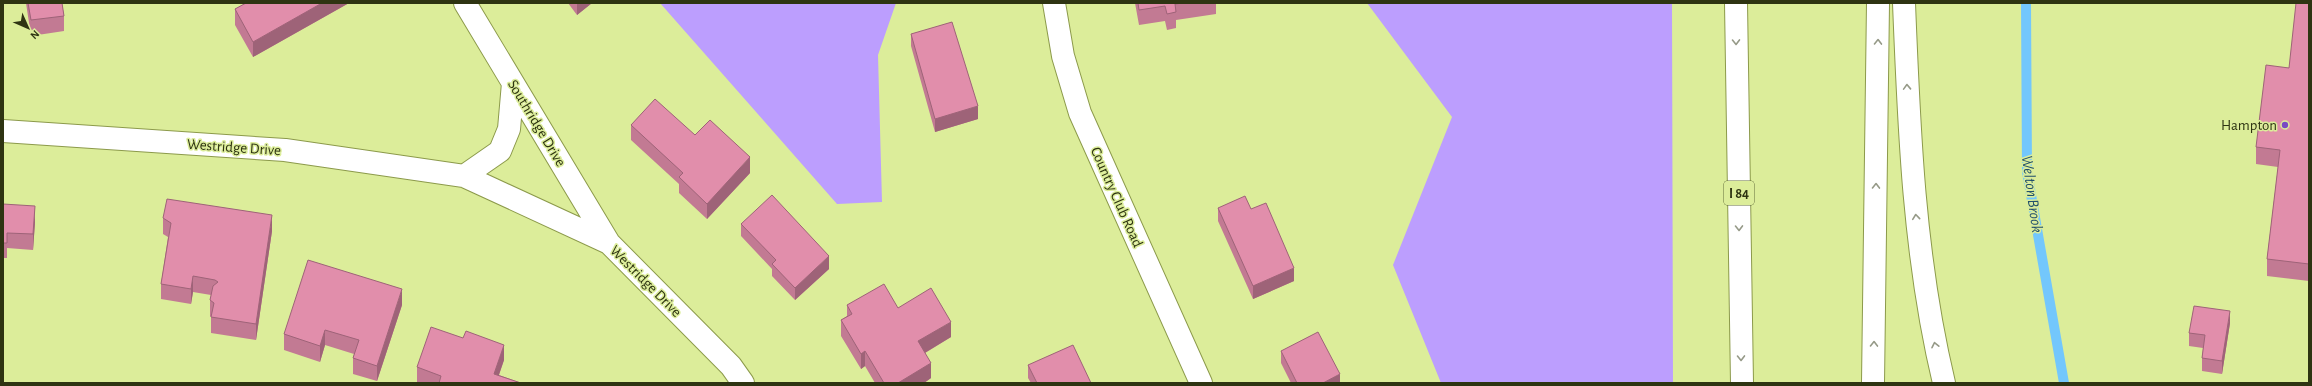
<svg xmlns="http://www.w3.org/2000/svg" width="2312" height="386" viewBox="0 0 2312 386" font-family="'Alegreya Sans',sans-serif">
  <style>
    .forest { fill: #bc9efe }
    .lines { fill: none; stroke-linecap: round; stroke-linejoin: round }
    .stream { stroke: #73c7fc; stroke-width: 10 }
    .minor-casing { stroke: #8c9a4b; stroke-width: 24 }
    .highway-casing { stroke: #8c9a4b; stroke-width: 24 }
    .minor { stroke: #fff; stroke-width: 22 }
    .highway { stroke: #fff; stroke-width: 22 }
    .wall { fill: #c27a93 }
    .shaded-wall { fill: #9e6378 }
    .building { fill: #e18eab; stroke: #9e6378 }
    .oneway { stroke: #969a88 }
    .poi-dot { fill: #794ac3; stroke: #dced9a; stroke-width: 1.5 }
    .labels { text-anchor: middle; stroke-width: 3; stroke-linejoin: round; paint-order: stroke }
    .shield { fill: #dced9a; stroke: #626c3b; stroke-width: 1 }
    .shield-label { font-size: 14px; font-weight: bold; fill: #2e3412 }
    .street-label { font-size: 15px; fill: #2e3412; stroke: #dced9a }
    .poi-label { font-size: 15px; fill: #2e3412; stroke: #dced9a; text-anchor: end }
    .water-label { font-size: 16px; font-style: italic; fill: #22506b; stroke: #dced9a }
  </style>
  <rect width="100%" height="100%" fill="#dced9a"/>
  <path class="forest" d="M660 3H896L878 55 882 202 837 204Z
    M1367 3H1672L1673 383H1441L1393 265 1452 117Z"/>
  <g class="lines">
    <path class="stream" d="M2026 3 2027 172 2064 383"/>
    <defs>
      <path id="minor" d="M465 3 609 243
        M1054 3 1063 56 1080 113 1201 383
        M3 131 285 150 464 176 500 151 509 129 513 83
        M464 176 609 243 731 366 743 383"/>
      <path id="highway" d="M1736 3 1742 383
        M1904 3C1909 131 1914 258 1944 383
        M1873 383 1878 3"/>
    </defs>
    <use href="#minor" class="minor-casing"/>
    <use href="#highway" class="highway-casing"/>
    <use href="#minor" class="minor"/>
    <use href="#highway" class="highway"/>
  </g>
  <path class="wall" d="M26 3H62L64 16V31L31 36Z
    M246 3H349L253 57 235 25V9Z
    M568 3H592L577 15Z
    M1135 3H1216V14L1176 20V28L1167 30 1165 21 1139 25Z
    M2309 3V281L2267 276V259L2278 167 2256 164V147L2289 68Z
    M911 34 978 119 935 132 911 46Z
    M631 125 695 135 750 173 707 219 679 193V184L631 140Z
    M3 204 35 222 33 250 7 248V258H3Z
    M1218 208 1251 209 1294 281 1253 299 1218 221Z
    M163 218 272 231 256 340 211 333V317L210 316V300L211 295 193 292 191 304 161 299V284L168 237 163 234Z
    M741 224 829 269 795 300 772 276V269L741 236Z
    M402 305 377 381 353 374V358L354 354 325 345 320 362 284 350V334Z
    M847 305 898 308 951 337 925 353 931 378 924 383H875L865 366 861 369 841 336V320L847 316Z
    M2230 323 2222 374 2202 371V358L2203 348 2189 346V333Z
    M1281 351 1340 383H1291L1281 363Z
    M504 360 499 375 521 383H417V367Z
    M1028 365 1091 383H1031L1028 378Z"/>
  <path class="shaded-wall" d="M322 3H349L253 57V42Z
    M577 3H592L577 15Z
    M978 106V119L935 132V119Z
    M750 157V173L707 219V204Z
    M35 206V222L33 250V234Z
    M272 215V231L256 340V324Z
    M829 256V269L795 300V288Z
    M1294 268V281L1253 299V286Z
    M193 276V292L191 304V289Z
    M402 289V305L377 381V366Z
    M2230 311V323L2222 374V361Z
    M951 322V337L918 357V341Z
    M325 330V345L320 362V346Z
    M504 345V360L496 383 494 374Z
    M865 351V366L861 369V354Z
    M931 363V378L924 383H898Z
    M1340 374V383H1323Z"/>
  <path class="building" d="M28 3H62L64 16 31 20Z
    M246 3H322L253 42 235 9Z
    M1138 3H1183L1175 4 1176 12 1167 14 1165 6 1139 10Z
    M2296 3H2309V264L2267 259 2280 150 2256 147 2266 65 2289 68Z
    M952 22 978 106 935 119 911 34Z
    M655 99 695 135 710 120 750 157 707 204 679 177 683 173 631 125Z
    M772 195 829 256 795 288 772 264 776 260 741 224Z
    M1245 196 1251 209 1266 203 1294 268 1253 286 1218 208Z
    M167 199 272 215 256 324 211 317 214 303 210 300 213 286 218 282 215 280 193 276 191 289 161 284 171 223 163 218Z
    M3 204 35 206 33 234 7 233V243H3Z
    M308 260 402 289 377 366 353 358 359 340 325 330 320 346 284 334Z
    M884 284 898 308 931 288 951 322 918 341 931 363 898 383H884L865 351 861 354 841 320 852 314 847 305Z
    M2194 306 2230 311 2222 361 2202 358 2205 335 2189 333Z
    M431 327 463 338 466 331 504 345 494 374 521 383H439L441 376 417 367Z
    M1318 332 1340 374 1323 383H1297L1281 351Z
    M1073 345 1091 383H1037L1028 365Z"/>
  <defs><path id="oneway-chevron" d="M-2-3.5L2.5 0L-2 3.5" fill="none" stroke-width="1.6" stroke-linecap="round" stroke-linejoin="round"/></defs>
  <g class="oneway">
    <use href="#oneway-chevron" transform="translate(1736 42) rotate(89)"/>
    <use href="#oneway-chevron" transform="translate(1878 42) rotate(-89)"/>
    <use href="#oneway-chevron" transform="translate(1907 87) rotate(-92)"/>
    <use href="#oneway-chevron" transform="translate(1876 186) rotate(-89)"/>
    <use href="#oneway-chevron" transform="translate(1916 217) rotate(-96)"/>
    <use href="#oneway-chevron" transform="translate(1739 228) rotate(89)"/>
    <use href="#oneway-chevron" transform="translate(1874 344) rotate(-89)"/>
    <use href="#oneway-chevron" transform="translate(1935 345) rotate(-102)"/>
    <use href="#oneway-chevron" transform="translate(1741 358) rotate(89)"/>
  </g>
  <circle class="poi-dot" cx="2285" cy="125" r="4"/>
  <g class="labels">
    <rect class="shield" x="1724" y="181" width="30" height="24" rx="3"/>
    <g class="shield-label">
      <text x="1739" y="198">I 84</text>
    </g>
    <g class="street-label">
      <text transform="translate(537 123) rotate(59)" y="5">Southridge Drive</text>
      <text transform="translate(234 147) rotate(4)" y="5">Westridge Drive</text>
      <text transform="translate(1117 197) rotate(66)" y="5">Country Club Road</text>
      <text transform="translate(646 281) rotate(45)" y="5">Westridge Drive</text>
    </g>
    <g class="poi-label">
      <text x="2277" y="130">Hampton</text>
    </g>
    <g class="water-label">
      <text transform="translate(2033 194) rotate(82)" y="6">Welton Brook</text>
    </g>
  </g>
  <rect width="2312" height="386" fill="none" stroke="#2e3412" stroke-width="8"/>
  <g transform="translate(28 28) rotate(135)" stroke="#dced9a" stroke-width="3" paint-order="stroke">
  <path d="M0-3L7 15L0 10L-7 15Z" fill="#2e3412"/>
  <text y="-6" font-size="11" font-weight="bold" text-anchor="middle" fill="#2e3412">N</text>
  </g>
</svg>
